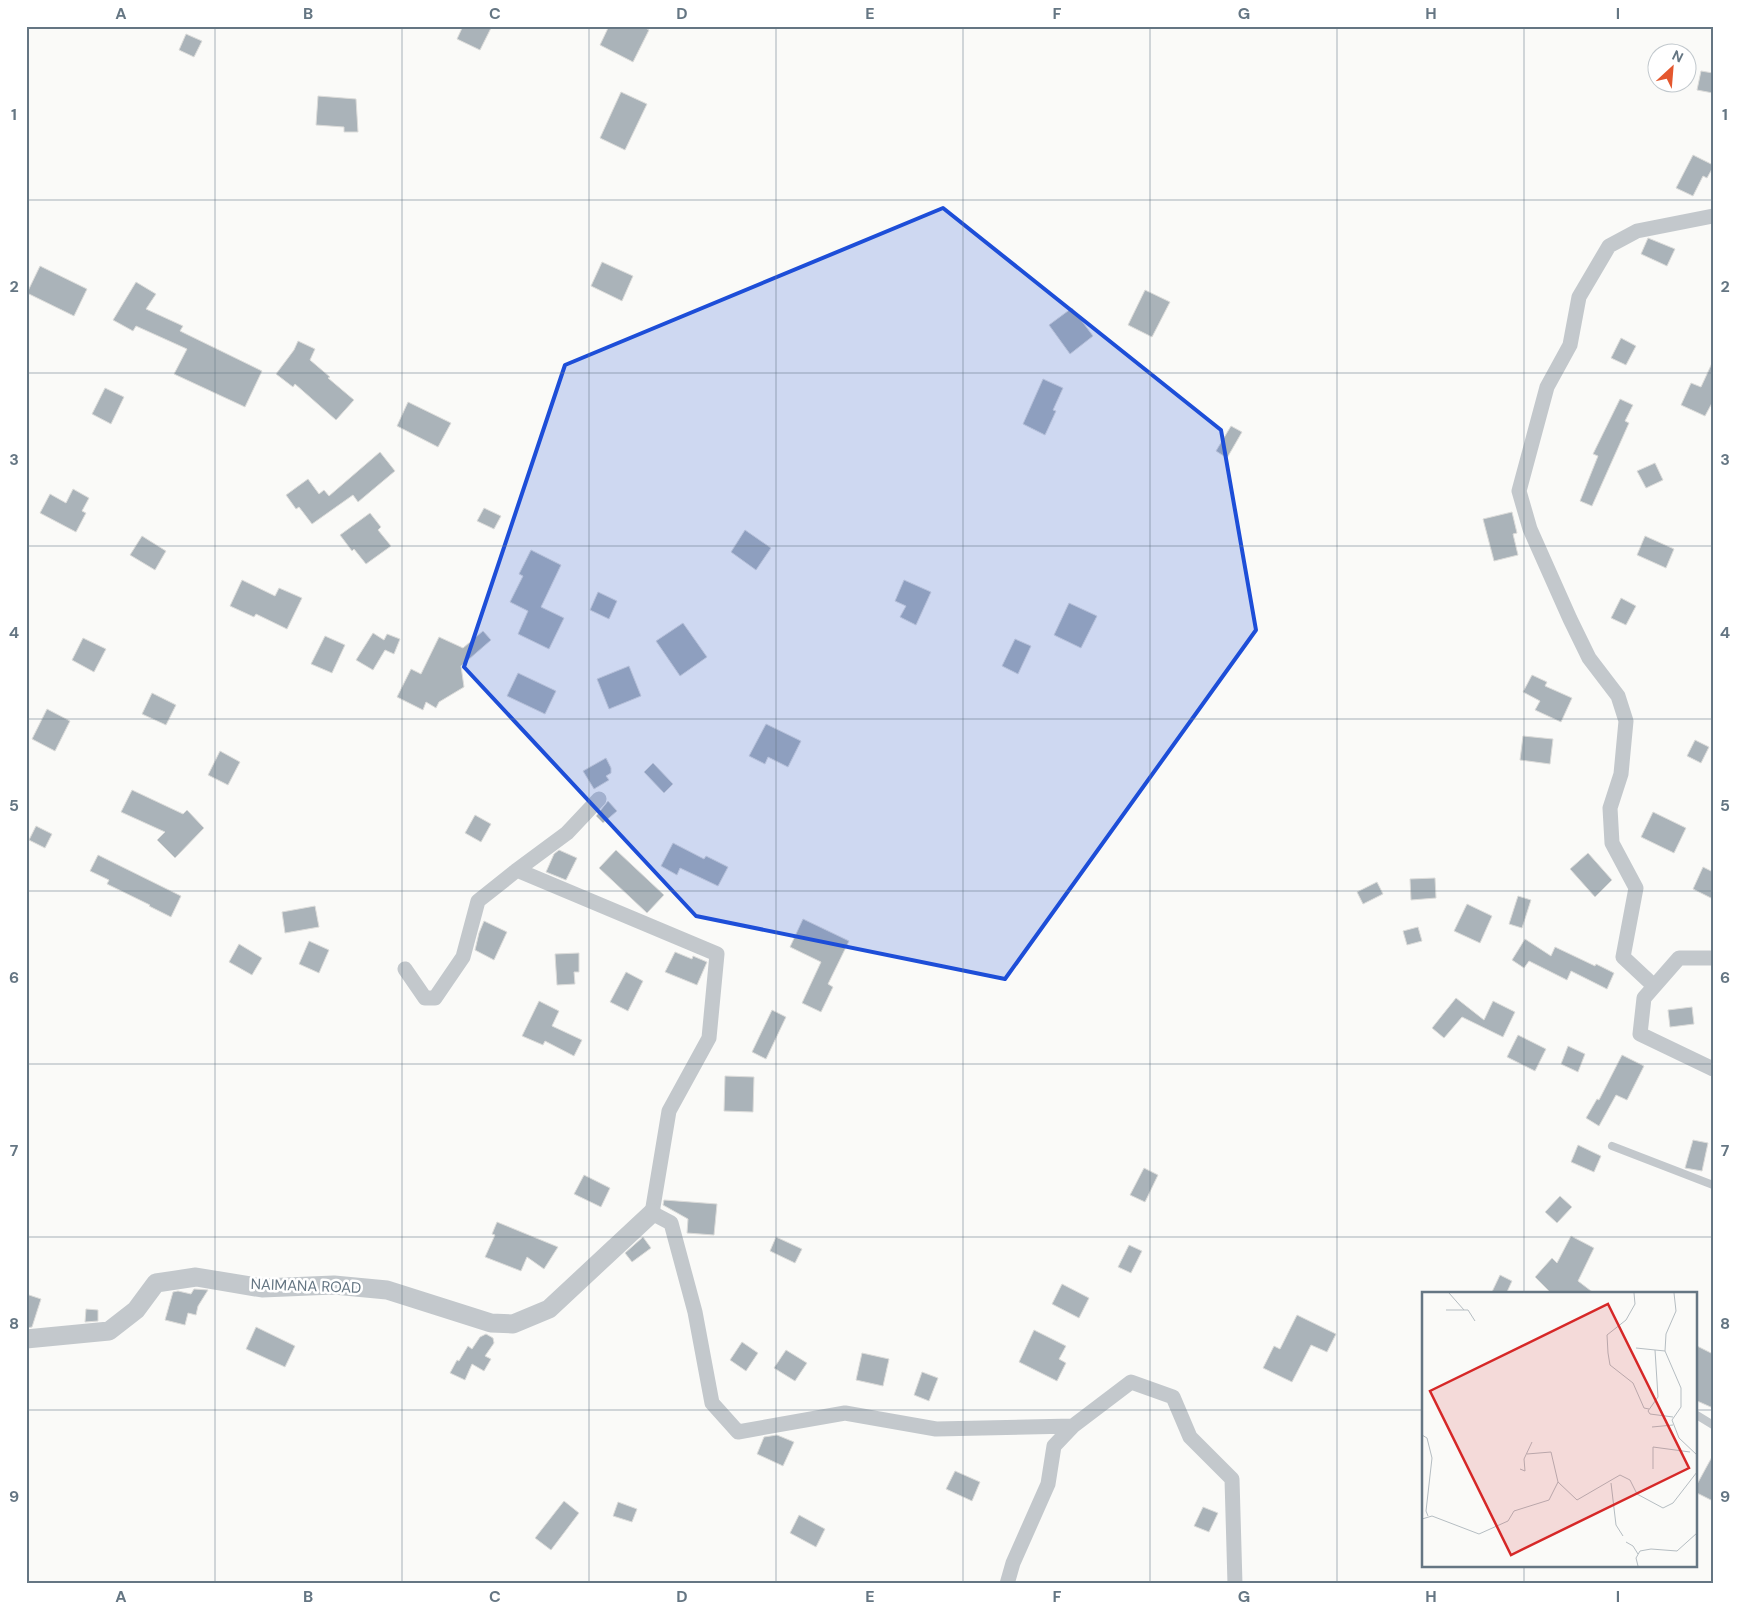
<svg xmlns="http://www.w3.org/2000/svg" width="1739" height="1610" viewBox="0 0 1739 1610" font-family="'DM Sans',sans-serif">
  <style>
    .building { fill: #aab3b9; stroke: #dcdcda }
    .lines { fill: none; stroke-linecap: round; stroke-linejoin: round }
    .service { stroke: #c3c8cc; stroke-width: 8 }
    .minor { stroke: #c3c8cc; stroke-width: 15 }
    .tertiary { stroke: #c3c8cc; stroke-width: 19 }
    .marked { fill: #1d4ed8; fill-opacity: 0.2; stroke: #1d4ed8; stroke-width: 4; stroke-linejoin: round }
    .grid { fill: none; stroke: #657683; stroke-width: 1; stroke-opacity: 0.55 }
    .labels { text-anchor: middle; stroke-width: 5; stroke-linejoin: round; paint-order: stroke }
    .street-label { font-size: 15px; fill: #657683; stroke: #fff }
    .inset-road { fill: none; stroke: #b5bdc2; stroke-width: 1 }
    .view { fill: #d62828; fill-opacity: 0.15; stroke: #d62828; stroke-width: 2.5 }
    .inset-edge { fill: none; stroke: #657683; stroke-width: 2.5 }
    .neatline { fill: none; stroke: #657683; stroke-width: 2 }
    .grid-label { font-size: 16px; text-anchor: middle; font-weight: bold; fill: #657683 }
  </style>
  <rect width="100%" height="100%" fill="#fafaf8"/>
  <path class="building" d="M463 26H492L480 50 457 39Z
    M609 26H642L649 30 633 62 600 45Z
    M186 34 202 41 194 57 179 50Z
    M1701 71 1713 73V93L1697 90Z
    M621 92 647 104 625 150 600 138Z
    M318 96 356 99 358 132H344V127L316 125Z
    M1693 155 1713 165V167L1707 178 1703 176 1693 196 1676 188Z
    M1648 238 1675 249 1667 266 1641 254Z
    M602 262 633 276 622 301 591 286Z
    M40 266 87 289 74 316 27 293Z
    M136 282 156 294 146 309 183 326 180 331 262 371 245 407 174 374 187 349 136 326 133 331 113 320Z
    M1145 290 1170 302 1152 337 1128 325Z
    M1072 308 1093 336 1070 354 1049 325Z
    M1621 338 1636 346 1626 365 1611 358Z
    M298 341 315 349 310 360 330 377 328 378 354 400 336 420 295 384 293 387 276 374 294 350Z
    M1713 361V401L1705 416 1681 405 1691 383 1701 387Z
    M1043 379 1063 388 1053 410 1056 411 1045 435 1023 424Z
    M105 388 124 397 111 424 92 414Z
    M1620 399 1633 405 1625 421 1629 423 1592 506 1580 501 1598 456 1593 454Z
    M408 402 451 423 438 447 397 426Z
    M1231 426 1242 432 1227 458 1216 451Z
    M380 452 395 471 358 502 353 495 312 524 299 507 296 509 286 495 308 479 319 494 324 490 329 496Z
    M1655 463 1663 480 1646 488 1637 471Z
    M73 489 89 498 82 511 86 513 76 532 40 513 50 494 66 503Z
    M484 508 501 516 494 529 477 521Z
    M1512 512 1517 533 1513 534 1518 555 1494 561 1483 519Z
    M370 513 381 527 378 530 391 546 366 564 354 549 352 551 340 535Z
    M745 530 771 548 756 570 731 552Z
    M142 536 166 551 155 570 130 555Z
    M1645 536 1674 549 1666 568 1637 555Z
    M531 550 561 565 541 607 564 618 549 649 518 634 528 611 510 602 523 576 519 574Z
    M242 580 275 596 279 588 302 598 287 629 256 614 254 617 230 606Z
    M904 580 931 592 916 625 900 617 906 606 895 601Z
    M598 592 617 601 609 619 590 610Z
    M1621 598 1636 606 1626 625 1611 618Z
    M1069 603 1097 616 1081 648 1054 635Z
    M683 623 707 657 680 676 656 641Z
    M483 631 491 640 461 666 464 687 439 702 436 708 426 702 423 710 397 697 411 669 421 674 439 637 463 648Z
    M373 633 384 640 387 634 400 639 394 654 385 650 373 670 356 660Z
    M325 636 345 645 332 673 311 664Z
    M83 638 106 649 94 672 72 660Z
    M1015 639 1031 646 1018 674 1002 666Z
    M629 666 641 696 609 709 597 679Z
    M518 673 556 691 545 714 507 696Z
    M1532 675 1547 682 1545 686 1572 698 1561 722 1535 710 1540 701 1523 692Z
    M152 693 176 705 166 725 142 714Z
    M47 709 70 721 55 751 32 739Z
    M766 724 801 741 788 767 768 757 765 764 749 756Z
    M1523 736 1553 739 1550 764 1520 760Z
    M1695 740 1709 747 1701 763 1687 756Z
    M220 751 240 762 228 785 208 775Z
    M606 758 611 768V773L606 776 609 780 594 789 583 771Z
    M653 763 673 784 664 793 644 772Z
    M132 790 183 814 187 810 204 828 175 858 157 840 165 832 121 812Z
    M608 801 617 811 603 823 596 816Z
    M1653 812 1686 828 1674 853 1641 837Z
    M475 815 491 824 481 842 465 833Z
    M36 826 52 834 45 848 29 840Z
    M673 843 704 859 706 856 728 867 718 886 680 868 677 875 661 866Z
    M559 850 577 858 566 880 546 872 554 854Z
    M616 850 664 895 647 913 599 868Z
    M1588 853 1612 880 1595 897 1570 869Z
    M98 855 181 896 171 917 149 906 150 905 107 884 109 880 90 871Z
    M1703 867 1713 872V899L1693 889Z
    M1435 878 1436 898 1411 900 1410 879Z
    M1377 882 1383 894 1363 904 1357 892Z
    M1518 896 1531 900 1522 928 1509 924Z
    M1467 904 1492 916 1480 943 1454 931Z
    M315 906 319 927 285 933 282 912Z
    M803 919 849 941 828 984 833 987 821 1012 802 1003 821 962 790 947Z
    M484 921 507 932 494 960 475 950 479 933Z
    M1418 927 1422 941 1407 945 1403 931Z
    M1525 939 1551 956 1555 947 1595 966 1596 964 1614 973 1607 989 1571 971 1567 980 1529 961 1524 968 1512 960Z
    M309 941 329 950 319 973 299 964Z
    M239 944 262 958 252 975 229 962Z
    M675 952 692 959 693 956 707 962 697 985 665 972Z
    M579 953V972H574L575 984 557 985 555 954Z
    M626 972 643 981 628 1011 610 1002Z
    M1456 998 1484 1020 1493 1001 1515 1012 1503 1037 1462 1017 1444 1038 1432 1028Z
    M539 1001 559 1011 552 1026 582 1040 574 1056 545 1041 543 1045 522 1036Z
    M1692 1007 1694 1024 1670 1027 1668 1010Z
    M772 1010 786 1017 766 1059 752 1052Z
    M1518 1035 1546 1049 1535 1071 1507 1057Z
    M1568 1046 1585 1054 1578 1072 1561 1064Z
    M1622 1055 1644 1066 1627 1100 1616 1095 1599 1126 1586 1118 1597 1099 1599 1100Z
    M725 1076 754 1077 753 1112 724 1111Z
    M1693 1140 1708 1143 1702 1171 1685 1168Z
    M1578 1145 1601 1156 1594 1172 1571 1162Z
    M1144 1168 1158 1175 1145 1202 1130 1195Z
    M584 1175 610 1188 601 1207 574 1194Z
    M1560 1196 1572 1207 1557 1223 1545 1212Z
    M664 1200 717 1204 714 1235 687 1233 688 1219 663 1205Z
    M497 1222 558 1247 544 1269 527 1257 521 1271 485 1257 495 1235 492 1234Z
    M1571 1236 1594 1248 1578 1281 1595 1294H1552L1535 1277 1552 1258 1557 1263Z
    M643 1237 651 1248 632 1262 625 1253Z
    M776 1237 802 1249 795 1263 770 1251Z
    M1129 1245 1142 1251 1131 1273 1118 1267Z
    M1500 1275 1512 1281 1506 1294H1491Z
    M1062 1284 1089 1298 1079 1318 1052 1304Z
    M194 1289 208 1290 198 1306 196 1315 188 1313 185 1325 165 1320 173 1292 178 1291 191 1294Z
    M26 1294 41 1299 32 1327 26 1328Z
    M86 1309 98 1310V1321L85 1322Z
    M1297 1315 1336 1334 1327 1352 1311 1345 1292 1382 1263 1368 1274 1346 1280 1349Z
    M256 1327 295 1346 285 1367 246 1349Z
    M1034 1330 1066 1346 1059 1359 1066 1363 1057 1381 1019 1362Z
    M486 1334 493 1338 494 1343 485 1356 491 1359 484 1371 472 1364 465 1380 450 1373 457 1360 459 1361 468 1346 472 1349 480 1337Z
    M742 1342 758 1353 746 1371 730 1360Z
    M1695 1345 1713 1354V1408L1695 1400Z
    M786 1350 807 1363 795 1381 774 1368Z
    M862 1353 889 1359 883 1386 856 1380Z
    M922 1372 938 1378 929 1401 914 1395Z
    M777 1435 794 1442 783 1466 757 1454 764 1437Z
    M1713 1455V1501L1695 1492V1488Z
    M955 1471 980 1482 972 1501 946 1489Z
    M564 1501 579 1513 551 1550 535 1538Z
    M618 1502 637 1509 632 1522 613 1516Z
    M1203 1507 1218 1513 1209 1532 1194 1526Z
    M799 1515 825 1529 816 1547 790 1533Z"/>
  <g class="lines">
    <path class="service" d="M1612 1146 1713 1185
      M1695 1414 1713 1425"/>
    <path class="minor" d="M517 870 717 954 709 1038 669 1111 652 1213 671 1223 695 1312 712 1403 738 1432 845 1413 936 1429 1073 1426 1131 1382 1173 1397 1190 1437 1232 1479 1235 1584
      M1713 958H1679L1644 998 1640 1034 1713 1069
      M405 969 425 998H435L463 957 478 901 517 870 567 833 599 799
      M1654 986 1623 957 1636 888 1612 843 1610 808 1621 774 1626 721 1618 696 1589 658 1570 619 1530 529 1519 491 1547 387 1570 345 1579 297 1609 246 1637 231 1713 216
      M1007 1584 1013 1563 1048 1484 1054 1446 1073 1426"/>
    <path class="tertiary" d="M26 1339 109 1331 136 1310 156 1283 196 1277 262 1288 334 1285 387 1290 491 1323 513 1324 549 1309 652 1213"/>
  </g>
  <path class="marked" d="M943 208 1221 430 1256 630 1005 979 696 916 464 667 565 365Z"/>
  <path class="grid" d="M215 26V1584M402 26V1584M589 26V1584M776 26V1584M963 26V1584M1150 26V1584M1337 26V1584M1524 26V1294M26 200H1713M26 373H1713M26 546H1713M26 719H1713M26 891H1713M26 1064H1713M26 1237H1713M26 1410H1423M1695 1410H1713M1524 1566V1584"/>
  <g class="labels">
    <g class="street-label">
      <text transform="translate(306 1286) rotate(2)" y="5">NAIMANA ROAD</text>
    </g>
  </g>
  <g transform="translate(1422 1292)">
    <rect width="275" height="275" fill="#fafaf8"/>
    <path class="inset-road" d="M27 1 42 18M212 1 213 12 204 28 185 43 186 61 188 73 211 91 222 116 227 117M252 1 254 19 244 42 243 59 259 96V115L250 128 257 146 275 163M24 18H46L53 29M214 56 243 59M233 58 236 105 226 119 228 122 251 125M230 135 251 133M0 143 5 146 10 166 4 219 6 224M105 162 129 160 136 190 155 208 198 183 208 188 215 202 241 216 251 211 275 180M98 177 103 179 102 167 110 150M231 177V155L268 160M189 191 194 233 201 244M0 227 10 224 57 242 86 229 92 219 127 208 136 190M204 250 211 254 216 262M216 274 214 266 218 259 229 257 255 259 275 241"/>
    <path class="view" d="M186 12 267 176 89 263 8 99Z"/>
    <rect width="275" height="275" class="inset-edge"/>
  </g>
  <rect width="1739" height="1610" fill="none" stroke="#ffffff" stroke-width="55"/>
  <g transform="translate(1672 68) rotate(26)"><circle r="24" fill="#ffffff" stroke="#c1c8cd"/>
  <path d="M0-4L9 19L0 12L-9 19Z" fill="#e4572e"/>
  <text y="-8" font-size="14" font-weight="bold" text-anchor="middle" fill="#657683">N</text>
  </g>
  <rect x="28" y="28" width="1684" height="1554" class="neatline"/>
  <g class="grid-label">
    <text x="121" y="19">A</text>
    <text x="308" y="19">B</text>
    <text x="495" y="19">C</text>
    <text x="682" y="19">D</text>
    <text x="870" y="19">E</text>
    <text x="1057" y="19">F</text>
    <text x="1244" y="19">G</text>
    <text x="1431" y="19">H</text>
    <text x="1618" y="19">I</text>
    <text x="14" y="120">1</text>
    <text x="1725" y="120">1</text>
    <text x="14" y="292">2</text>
    <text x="1725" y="292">2</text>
    <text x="14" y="465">3</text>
    <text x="1725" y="465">3</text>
    <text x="14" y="638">4</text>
    <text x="1725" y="638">4</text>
    <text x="14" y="811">5</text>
    <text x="1725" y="811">5</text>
    <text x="14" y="983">6</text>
    <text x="1725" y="983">6</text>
    <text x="14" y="1156">7</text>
    <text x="1725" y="1156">7</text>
    <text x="14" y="1329">8</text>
    <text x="1725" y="1329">8</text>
    <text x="14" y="1502">9</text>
    <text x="1725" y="1502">9</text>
    <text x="121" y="1602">A</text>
    <text x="308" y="1602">B</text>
    <text x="495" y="1602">C</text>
    <text x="682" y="1602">D</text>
    <text x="870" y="1602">E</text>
    <text x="1057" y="1602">F</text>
    <text x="1244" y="1602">G</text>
    <text x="1431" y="1602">H</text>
    <text x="1618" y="1602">I</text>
  </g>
</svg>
